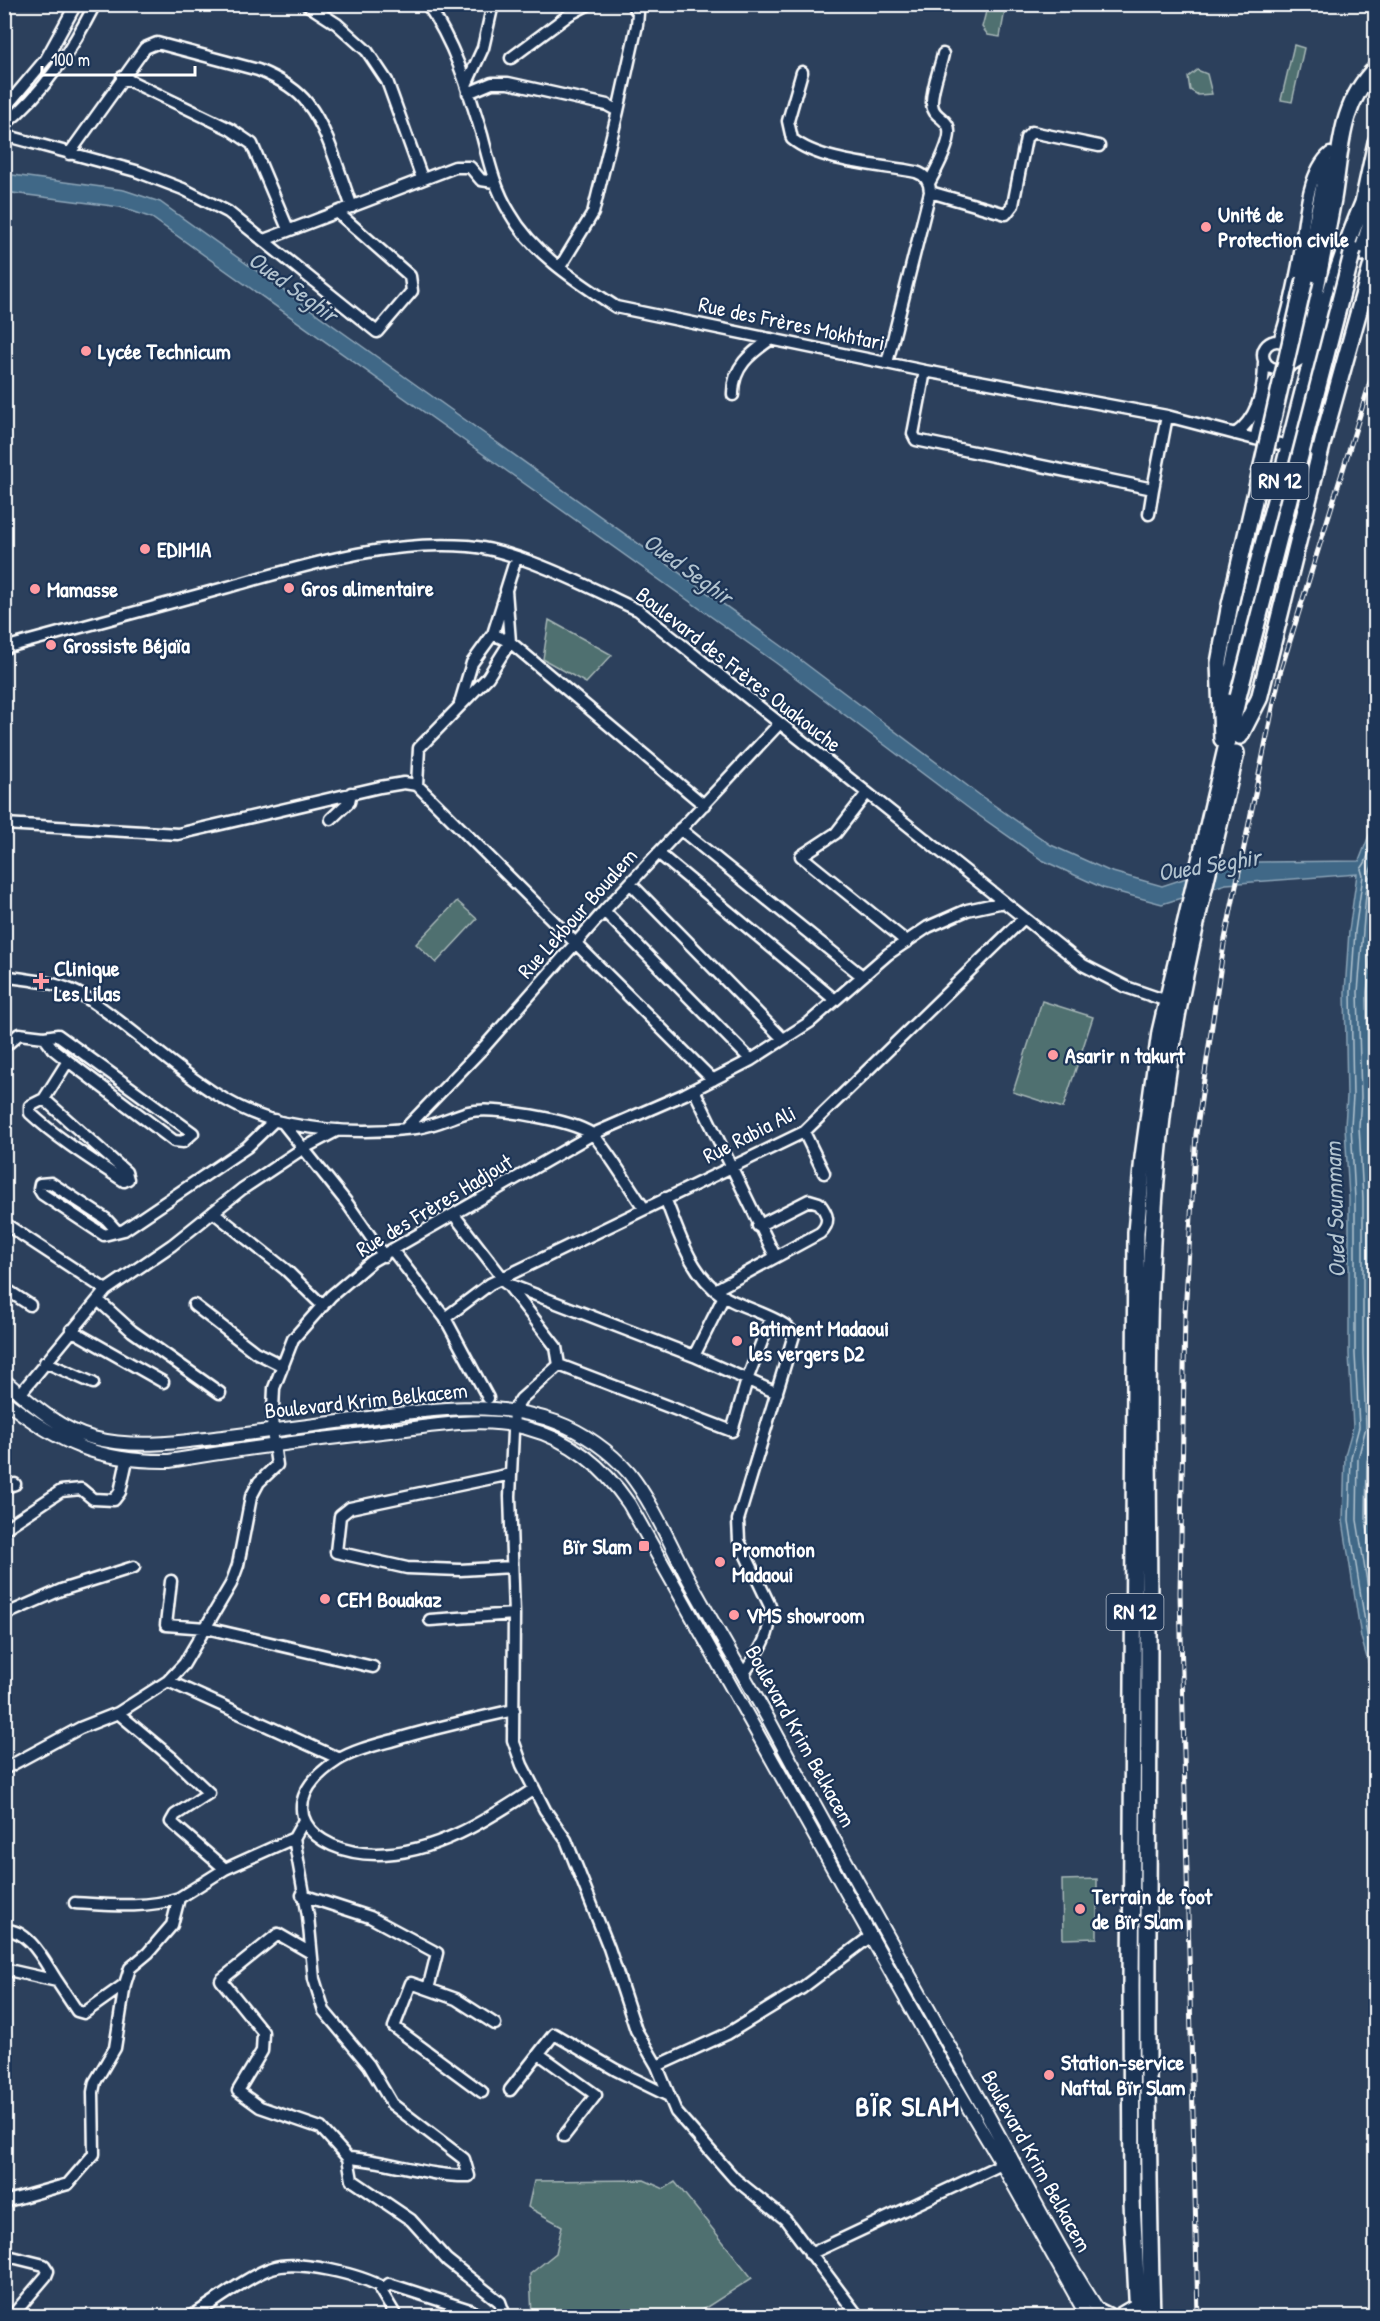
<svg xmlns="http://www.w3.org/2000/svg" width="1380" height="2321" viewBox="0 0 1380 2321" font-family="'Patrick Hand',sans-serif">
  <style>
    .green { fill: #4f6f6f; stroke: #a7b7b7; stroke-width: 1.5 }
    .water { fill: #3f6887; stroke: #8ca4b7; stroke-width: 1.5 }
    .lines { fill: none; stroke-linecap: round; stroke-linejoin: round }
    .shore { stroke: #b2c3cf; stroke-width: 1.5 }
    .minor-casing { stroke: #fff; stroke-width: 15 }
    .major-casing { stroke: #fff; stroke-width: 16 }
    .highway-casing { stroke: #fff; stroke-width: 20 }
    .minor { stroke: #1d3557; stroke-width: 10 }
    .major { stroke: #1d3557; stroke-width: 12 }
    .highway { stroke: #1d3557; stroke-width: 15 }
    .rail-casing { stroke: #fff; stroke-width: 5 }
    .rail { stroke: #1d3557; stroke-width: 3; stroke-dasharray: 9; stroke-linecap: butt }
    .highway-bridge-casing { stroke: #fff; stroke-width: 20; stroke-linecap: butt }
    .highway-bridge { stroke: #1d3557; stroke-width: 15 }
    .poi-dot { fill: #ff9aa2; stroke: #1d3557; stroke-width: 2 }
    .labels { text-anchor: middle; stroke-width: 4.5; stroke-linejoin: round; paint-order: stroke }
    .shield { fill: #1d3557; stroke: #bbc2cd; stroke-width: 1.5 }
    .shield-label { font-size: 21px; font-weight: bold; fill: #fff }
    .poi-label { font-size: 22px; font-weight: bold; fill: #fff; stroke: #1d3557; text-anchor: start }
    .street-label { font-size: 22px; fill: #fff; stroke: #1d3557 }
    .water-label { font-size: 24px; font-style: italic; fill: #b2c3cf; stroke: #1d3557 }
    .district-label { font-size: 28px; font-weight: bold; letter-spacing: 1.5px; fill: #fff; stroke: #1d3557 }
  </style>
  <rect width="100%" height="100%" fill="#2c405c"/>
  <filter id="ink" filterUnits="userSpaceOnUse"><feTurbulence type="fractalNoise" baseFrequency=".0167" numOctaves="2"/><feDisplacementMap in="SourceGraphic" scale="12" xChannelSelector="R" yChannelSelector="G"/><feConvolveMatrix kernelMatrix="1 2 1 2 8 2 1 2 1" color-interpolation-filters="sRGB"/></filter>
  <g filter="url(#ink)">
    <path class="green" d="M988 4 1006 5 1000 37 988 35 982 27Z
      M1294 45 1304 48 1292 102 1281 100Z
      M1197 70 1207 74 1212 94 1198 95 1190 90 1188 77Z
      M549 620 612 655 586 683 543 659Z
      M457 901 477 919 436 963 416 944Z
      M1042 1001 1093 1017 1063 1108 1013 1092Z
      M1097 1879V1938L1063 1939 1062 1880Z
      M644 2180 664 2189 675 2182 752 2278 693 2316H532L530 2274 556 2253 562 2226 528 2207 534 2181Z"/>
    <path class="water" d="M5 174 124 190 160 202 786 649 981 796 1051 845 1109 871 1162 886 1223 866 1259 862 1359 861 1375 820V1686L1361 1637 1343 1521 1345 1455 1353 1427 1349 1354V1199L1345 1126 1347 1096 1345 992 1349 931 1357 874 1226 884 1162 904 1103 888 1042 860 971 810 776 663 152 218 120 207 5 192Z"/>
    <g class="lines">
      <path class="shore" d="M1376 835 1365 863 1361 869 1363 876 1355 931 1351 992 1353 1096 1351 1126 1355 1199V1354L1359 1427 1351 1457 1349 1520 1367 1635 1376 1664
        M1376 857 1370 871 1366 894 1358 992 1361 1097 1359 1126 1363 1199V1354L1366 1427 1358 1459 1357 1520 1376 1638
        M1376 893 1367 993 1375 1427 1367 1461 1366 1519 1376 1588"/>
      <defs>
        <path id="minor" d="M306 4 337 24 367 51 387 81 422 178
          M427 4C455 44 468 89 482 135 489 162 495 189 510 213 533 254 578 282 616 307L925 371 1167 416 1255 439 1320 452
          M511 58 570 14 589 4
          M802 72 788 121 792 139C820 162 880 165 916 172 926 175 930 182 930 192L887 363
          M122 77 230 129 252 144 288 229
          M466 85 483 48 493 4
          M468 93 492 83H508L607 105 618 111 593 213 560 267
          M4 109 46 59 76 4
          M618 111 637 25 638 13 632 4
          M4 125C44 93 72 49 95 4
          M4 135 136 171 183 189 228 212 377 332 412 291 410 276 337 212
          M69 154 145 48 157 43 258 70C275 77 297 89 308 104 328 129 340 176 352 207
          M929 183C935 172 954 138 948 126 944 117 933 116 932 104 931 89 940 69 943 54
          M930 192 1006 214 1013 205 1026 138 1032 132 1099 146
          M264 240 455 167H470L481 180 494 182
          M1279 341C1288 316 1293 291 1298 265 1304 233 1304 174 1330 153
          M1263 355a14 14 0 1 1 28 0a14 14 0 1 1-28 0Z
          M925 371 913 434 916 440 1153 489 1149 514
          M733 395C732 367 751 353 771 339
          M1235 434C1258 418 1264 389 1264 362
          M1255 439 1267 394 1281 370
          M1153 489 1167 416
          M493 634 510 642 704 805
          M4 648C79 628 153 607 228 587 307 565 385 540 468 546 518 550 591 588 638 610L1083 965 1126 987 1173 1003
          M460 703 472 663 493 634 505 596
          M417 785 419 748 488 677 510 642 506 590 516 558
          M867 793 836 833 801 856 907 942
          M331 819 349 802 351 793
          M4 824 178 834 380 787 404 783 417 785 713 1080
          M680 829 862 976
          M658 853 835 1000
          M630 883 783 1039
          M604 911 751 1060
          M4 976C27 980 50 981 71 990 90 998 107 1012 124 1025 172 1062 224 1111 285 1123 328 1132 373 1133 416 1128 434 1126 451 1117 468 1112 493 1106 571 1120 592 1134 601 1140 635 1196 644 1208
          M4 1047 19 1034 44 1037 58 1035 193 1133 183 1142 174 1141 68 1061 53 1049 44 1037
          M694 1090 775 1256
          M44 1099 126 1172 128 1179 124 1181C92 1160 58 1139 30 1113V1106L44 1099 68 1061
          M283 1123 347 1203 384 1256
          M405 1129 485 1046 604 911 779 724
          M804 1132 824 1173
          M665 1198C679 1233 690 1274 723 1296 739 1307 788 1319 794 1335L738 1520 739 1541 770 1606C772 1634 760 1651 744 1673
          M213 1212 286 1270 323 1306
          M454 1215 556 1347 559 1365 521 1399 514 1410 510 1496 514 1614 513 1740 522 1765 545 1810 566 1840 609 1948 636 2030 657 2066 676 2112 735 2179 785 2219 858 2316
          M4 1223 106 1290
          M116 1230 106 1219 51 1183 40 1184 39 1189 42 1194 104 1235 124 1230 247 1147 275 1120
          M393 1251 445 1318 488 1398
          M505 1283 694 1356 777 1393
          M4 1288 30 1305
          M715 1290 820 1233C831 1223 828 1214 819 1203L809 1200 758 1226
          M98 1300 132 1331 220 1393
          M194 1305 255 1352 283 1366
          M445 1318 490 1284 804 1132 1024 918
          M71 1330 163 1382
          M694 1356 724 1296
          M45 1362 93 1383
          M559 1365 732 1431 747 1380 771 1318
          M20 1394 106 1290 172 1245 242 1189 302 1149 338 1130
          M511 1474 350 1508 340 1516 336 1552 407 1568 460 1570 512 1567
          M4 1488 15 1484
          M4 1529 61 1491 81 1489 93 1499 114 1500 120 1492 127 1460
          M171 1581 166 1625 206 1628 373 1667
          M4 1615 61 1590 134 1567
          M430 1620 514 1614
          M168 1681 340 1759
          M514 1710C474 1719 433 1728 394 1740 376 1745 354 1750 338 1760 269 1804 309 1853 376 1854 435 1854 487 1820 534 1789
          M118 1713 171 1757 209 1793 175 1815 171 1822 225 1869
          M4 1769 80 1728 118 1713 168 1681 184 1664 231 1584 238 1565 251 1497 259 1482 277 1465 272 1431 274 1388 293 1339 331 1296 372 1261 593 1134 685 1094 751 1060 810 1022 888 954 928 927 967 910 1004 902
          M303 1822 294 1838 308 1916 314 1979 324 2011 369 2065 392 2104 464 2159 469 2176C428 2177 389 2160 348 2158L352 2180 411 2220 447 2260 500 2302 505 2316
          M302 1895 370 1917 437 1953 428 1989
          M75 1903C110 1905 146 1909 179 1898
          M4 1930C29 1928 45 1963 57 1981
          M311 1953 278 1934 221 1980 263 2032 262 2051 238 2091 260 2107 321 2128 348 2158
          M4 1969 57 1981 77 2011 84 2013 125 1984 130 1968 148 1953 172 1925 179 1898 225 1869 294 1838
          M539 2054 596 2095 564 2136
          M657 2066 727 2034 802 1988 871 1936
          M510 2090 554 2034 616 2070 669 2096
          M482 2092 394 2027 411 1983 456 1999 495 2024
          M4 2202 68 2184 94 2154 93 2092 95 2082 115 2048 125 1984
          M810 2254 1002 2164
          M4 2255 44 2265 48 2271 46 2276 12 2316
          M192 2316C212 2304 251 2274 272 2268 298 2259 361 2275 384 2288
          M396 2316 381 2291 389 2284 470 2310 480 2316"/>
        <path id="major" d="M4 1380C31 1403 58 1429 93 1438 136 1449 180 1442 223 1437 267 1431 310 1426 353 1420 420 1411 491 1398 556 1422 583 1432 610 1451 629 1473 656 1507 672 1550 693 1587 721 1638 751 1686 778 1737 844 1860 913 1981 981 2103 1021 2174 1057 2248 1102 2316
          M4 1400C58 1443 100 1462 169 1461 242 1449 316 1439 390 1431 434 1426 482 1416 526 1428 571 1440 603 1466 629 1504L944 2067 1002 2164 1087 2316"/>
        <path id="highway" d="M1361 212 1376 142
          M1362 253 1376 206
          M1305 279 1328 166
          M1287 365 1298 358 1305 343C1315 295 1324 247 1333 199 1341 151 1339 105 1376 68
          M1228 709C1237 631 1261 554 1281 478 1305 385 1326 291 1363 203
          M1240 736 1259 699 1326 429 1372 264 1376 225
          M1222 739 1219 663 1229 609
          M1098 2311 1108 2316
          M1120 2316 1137 2306
          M1138 2316 1132 2202 1131 1985 1136 1232 1143 1157 1160 1032 1238 697
          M1152 2316C1145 2087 1149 1858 1149 1629 1149 1451 1142 1270 1165 1093 1180 978 1210 865 1236 753"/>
      </defs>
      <use href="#minor" class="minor-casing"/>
      <use href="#major" class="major-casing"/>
      <use href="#highway" class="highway-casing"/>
      <use href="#minor" class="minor"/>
      <use href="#major" class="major"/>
      <use href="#highway" class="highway"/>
      <defs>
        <path id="rail" d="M1198 2316 1180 1593 1185 1314 1196 1134 1224 944 1280 673 1376 363"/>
      </defs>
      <use href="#rail" class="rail-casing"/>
      <use href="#rail" class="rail"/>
      <defs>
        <path id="highway-bridge" d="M1229 609 1305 279
          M1238 697 1353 250"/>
      </defs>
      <use href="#highway-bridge" class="highway-bridge-casing"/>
      <use href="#highway-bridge" class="highway-bridge"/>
    </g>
  </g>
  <g class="poi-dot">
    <circle cx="1206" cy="227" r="6"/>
    <circle cx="86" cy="351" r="6"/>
    <circle cx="145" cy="549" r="6"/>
    <circle cx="289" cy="588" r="6"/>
    <circle cx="35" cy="589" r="6"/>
    <circle cx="51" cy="645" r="6"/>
    <path d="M38 972h6v6h6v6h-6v6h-6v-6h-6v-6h6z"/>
    <circle cx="1053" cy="1055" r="6"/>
    <circle cx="737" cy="1341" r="6"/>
    <rect x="638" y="1540" width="12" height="12" rx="3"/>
    <circle cx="720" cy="1562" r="6"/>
    <circle cx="325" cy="1599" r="6"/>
    <circle cx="734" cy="1615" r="6"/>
    <circle cx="1080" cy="1909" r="6"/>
    <circle cx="1049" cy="2075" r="6"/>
  </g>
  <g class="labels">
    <g class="shield">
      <rect x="1251.5" y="463" width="57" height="36" rx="4.5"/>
      <rect x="1106.5" y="1594" width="57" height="36" rx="4.5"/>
    </g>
    <g class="shield-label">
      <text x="1280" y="488">RN 12</text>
      <text x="1135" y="1619">RN 12</text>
    </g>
    <g class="poi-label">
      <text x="1218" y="222">Unité de<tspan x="1218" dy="25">Protection civile</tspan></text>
      <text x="98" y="359">Lycée Technicum</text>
      <text x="157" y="557">EDIMIA</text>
      <text x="301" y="596">Gros alimentaire</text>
      <text x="47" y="597">Mamasse</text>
      <text x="63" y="653">Grossiste Béjaïa</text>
      <text x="54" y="976">Clinique<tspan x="54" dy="25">Les Lilas</tspan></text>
      <text x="1065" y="1063">Asarir n takurt</text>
      <text x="749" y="1336">Batiment Madaoui<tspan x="749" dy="25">les vergers D2</tspan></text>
      <text x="632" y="1554" text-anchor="end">Bïr Slam</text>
      <text x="732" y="1557">Promotion<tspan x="732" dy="25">Madaoui</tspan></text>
      <text x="337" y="1607">CEM Bouakaz</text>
      <text x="746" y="1623">VMS showroom</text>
      <text x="1092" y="1904">Terrain de foot<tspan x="1092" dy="25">de Bïr Slam</tspan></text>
      <text x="1061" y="2070">Station-service<tspan x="1061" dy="25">Naftal Bïr Slam</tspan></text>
    </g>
    <g class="street-label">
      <text transform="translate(792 323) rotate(12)" y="8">Rue des Frères Mokhtari</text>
      <text transform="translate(739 669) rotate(38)" y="8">Boulevard des Frères Ouakouche</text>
      <text transform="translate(577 913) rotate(-48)" y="8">Rue Lekbour Boualem</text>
      <text transform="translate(749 1134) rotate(-27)" y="8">Rue Rabia Ali</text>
      <text transform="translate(434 1205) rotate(-31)" y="8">Rue des Frères Hadjout</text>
      <text transform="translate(366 1400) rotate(-6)" y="8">Boulevard Krim Belkacem</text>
      <text transform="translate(801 1736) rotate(61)" y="8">Boulevard Krim Belkacem</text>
      <text transform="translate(1037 2161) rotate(61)" y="8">Boulevard Krim Belkacem</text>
    </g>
    <g class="water-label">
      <text transform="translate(293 287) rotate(36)" y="8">Oued Seghir</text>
      <text transform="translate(688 569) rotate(36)" y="8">Oued Seghir</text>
      <text transform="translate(1209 865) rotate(-9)" y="8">Oued Seghir</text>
      <text transform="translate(1335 1210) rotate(-92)" y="8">Oued Soummam</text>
    </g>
    <g class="district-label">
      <text x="908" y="2116">BÏR SLAM</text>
    </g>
  </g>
  <rect width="1380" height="2321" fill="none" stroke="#1d3557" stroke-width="24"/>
  <rect x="12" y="12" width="1356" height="2297" fill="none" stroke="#fff" stroke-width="2" filter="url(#ink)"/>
  <path d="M42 66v9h153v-9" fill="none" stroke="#ffffff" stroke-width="3"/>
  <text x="51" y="66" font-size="18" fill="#ffffff" stroke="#1d3557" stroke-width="4.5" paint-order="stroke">100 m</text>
</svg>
